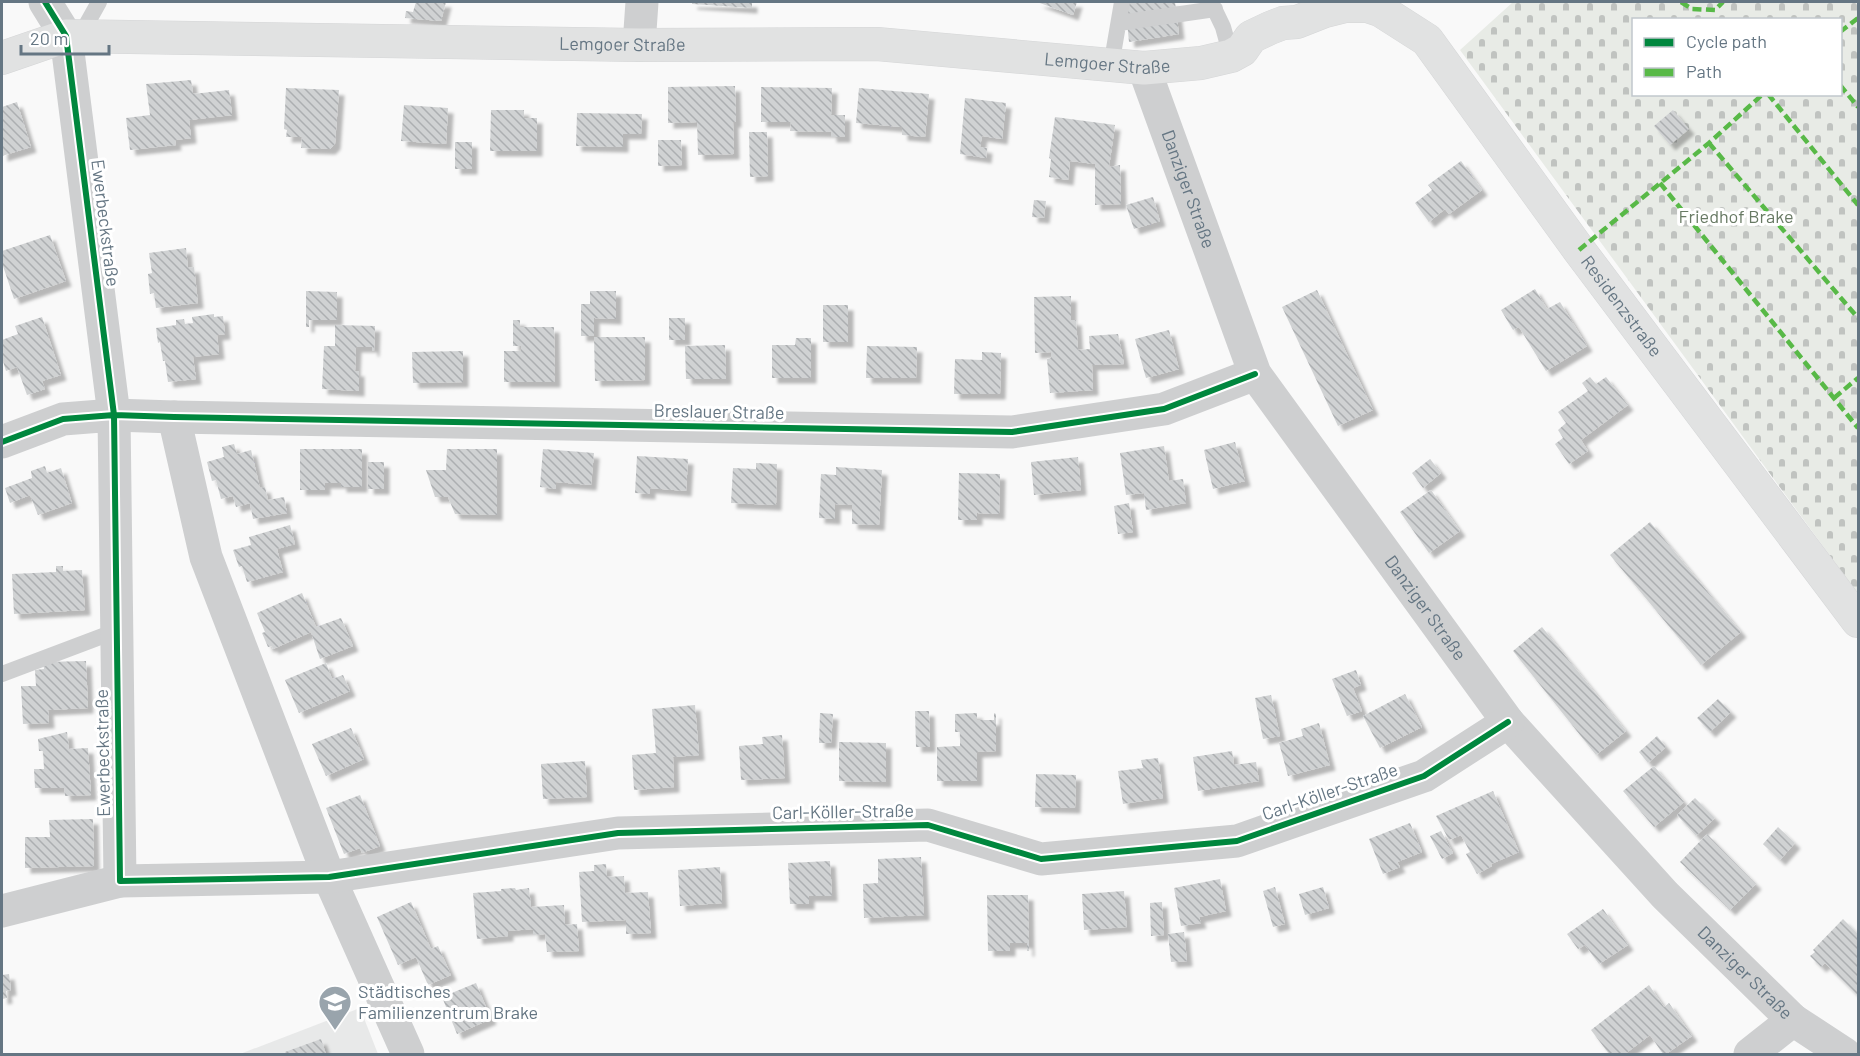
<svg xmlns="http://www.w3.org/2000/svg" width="1860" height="1056" viewBox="0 0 1860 1056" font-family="Barlow,sans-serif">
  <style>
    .built { fill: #e8e9e9 }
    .cemetery { fill: url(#cemetery-stones); fill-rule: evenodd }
    .building { fill: url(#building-back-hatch); filter: url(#shadow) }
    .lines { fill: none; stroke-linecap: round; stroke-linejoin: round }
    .secondary-casing { stroke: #d5d6d7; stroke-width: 34 }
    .lane { stroke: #cecfd0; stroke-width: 16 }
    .street { stroke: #cecfd0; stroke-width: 33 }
    .secondary { stroke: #e1e2e2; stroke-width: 33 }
    .quiet { stroke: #58b947; stroke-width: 4.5; stroke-dasharray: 9 4.5; stroke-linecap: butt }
    .cycleway-casing { stroke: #fff; stroke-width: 10 }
    .cycleway { stroke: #00873e; stroke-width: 6 }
    .labels { text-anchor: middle; stroke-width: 6; stroke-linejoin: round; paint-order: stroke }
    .street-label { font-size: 18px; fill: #657683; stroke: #fff }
    .park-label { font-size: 18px; fill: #687a64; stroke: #fff }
    .poi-label { font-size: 18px; fill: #657683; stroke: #fff; text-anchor: start }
  </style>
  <defs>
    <pattern id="cemetery-stones" width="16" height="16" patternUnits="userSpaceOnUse" patternTransform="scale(1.5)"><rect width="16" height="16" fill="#e8ebe6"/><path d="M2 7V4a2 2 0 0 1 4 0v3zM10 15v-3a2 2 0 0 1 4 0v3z" fill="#c0c3c0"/></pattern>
    <pattern id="building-back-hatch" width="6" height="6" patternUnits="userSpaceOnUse" patternTransform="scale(1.5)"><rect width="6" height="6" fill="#d0d2d3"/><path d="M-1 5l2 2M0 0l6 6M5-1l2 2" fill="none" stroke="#acafb1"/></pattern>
    <filter id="shadow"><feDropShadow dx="5.5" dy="5.5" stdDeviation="1.5" flood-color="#0004"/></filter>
  </defs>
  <rect width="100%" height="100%" fill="#f9f9f9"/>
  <path class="built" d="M360 1008 378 1054H240Z"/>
  <path class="cemetery" d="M1513 2H1858V594L1460 50ZM1634 20H1840V94H1634Z"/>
  <path class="building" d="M416 2H446L441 21 405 18 406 11 413 12Z
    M692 2H752V8L692 4Z
    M1037 2H1077L1073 15Z
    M1125 2H1175L1179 34 1129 42Z
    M191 80 193 94 229 90 232 115 189 120 191 138 175 140 176 145 130 150 126 118 150 115 146 84Z
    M735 86 736 122H733L734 154 698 155 697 122 668 123V87Z
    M761 87 832 88 831 115H845V137H831V132L790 131 791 122H761Z
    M286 88 339 90 335 144 330 149 301 148 302 137H286L287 130 284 129Z
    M859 88 929 94 925 137 902 135V127L856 123Z
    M965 98 1006 103 1002 139 982 136 980 147 987 148 986 158 960 154Z
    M17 102 31 147 2 156V107Z
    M404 105 448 108 446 144 401 141Z
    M491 110H524V118H537V151H490Z
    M1673 110 1689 129 1670 145 1654 126Z
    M577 113 642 114 641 134H623V147L576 146Z
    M1055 117 1115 125 1109 167 1120 165 1121 204 1095 205V164L1070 161 1068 180 1049 177 1051 159 1049 158Z
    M749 132H767L768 176 750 177Z
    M658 140H681L682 165 658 166Z
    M455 142H472V169H455Z
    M1461 161 1482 190 1449 214 1445 209 1429 222 1415 203 1432 190 1428 185Z
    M1153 197 1160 221 1134 229 1126 205Z
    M1034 200 1046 201 1044 218 1032 217Z
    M50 235 66 281 14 299 2 263V251Z
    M186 248 188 268 194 267 198 303 156 308 154 293 150 294 148 274 152 273 149 253Z
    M1535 289 1547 309 1560 302 1587 346 1546 371 1519 327 1513 330 1501 310Z
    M1317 290 1373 410 1338 426 1282 307Z
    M306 291 337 292V320H309V327H306Z
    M590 291H616V319L594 318V336H581V304H590Z
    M1071 296V320H1076L1078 350 1090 349 1089 336 1118 334 1124 364 1092 365 1093 390 1050 393 1047 359 1051 358V352L1035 353 1034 297Z
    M823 305H848V342H823Z
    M214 314V317L223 316 225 334 217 335 219 354 193 357 196 379 168 382 165 361H163L160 342 158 343 156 328 176 325V320L184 319 185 324 193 323 192 317Z
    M42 317 61 375 42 381 45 389 27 395 17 367 6 371 2 358V340L18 334 15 326Z
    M669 318H685V340H669Z
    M513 320H520V327H554L555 382H504V351H521V346H513Z
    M335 325 375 326 374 351H372V347H356L355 371H359V391L322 389 324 346H335Z
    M1169 330 1179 369 1146 378 1135 339Z
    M594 337H645V380L595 381Z
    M796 338H811V378H772V345H795Z
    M725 345 726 379H686L685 346Z
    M867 346 917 347 916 378H866Z
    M463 351V382L413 383 412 352Z
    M982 352 1001 353 1000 394H954L955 359 982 360Z
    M1590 377 1596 384 1606 377 1628 405 1581 440 1588 451 1569 464 1555 444 1563 438 1558 430 1566 423 1558 412 1588 391 1582 383Z
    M1235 442 1245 481 1213 489 1204 450Z
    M234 444 237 454 251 450 260 488 265 487 268 500 284 497 287 513 253 519 250 503 236 507 233 496 221 499 216 480 212 481 207 462 224 457 222 447Z
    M1164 446 1169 481 1183 479 1186 503 1146 510 1144 493 1126 495 1120 453Z
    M300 449H362V487H341V483H325V490H300Z
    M447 449H497V515L455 514 448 497H435L426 470H446Z
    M543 449 594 453 591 485 556 482V489L540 487Z
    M637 456 688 459 686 491 650 488V494L635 493Z
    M1078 457 1081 490 1034 495 1031 462Z
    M1430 459 1441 473 1423 488 1412 473Z
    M368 462H384V489H368Z
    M756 463 777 464 776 505 731 503 733 468 756 469Z
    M45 466 47 473 61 468 72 503 38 515 30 495 10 503 5 488 32 478 31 471Z
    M836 467 882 470 879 525 852 524V505L835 504V519L819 518 821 474 836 475Z
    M959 473 1000 474 999 514 977 513V520H958Z
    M1431 490 1460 531 1429 553 1400 512Z
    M1129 503 1133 532 1118 534 1114 506Z
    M1650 522 1741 632 1701 665 1610 555Z
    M290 525 295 544 277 549 283 572 247 582 242 566 239 567 233 550 251 545 249 537Z
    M56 566H63V571L82 570 85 610 14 614 12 574 56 572Z
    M302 593 316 627 341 618 353 646 320 659 311 632 273 649 272 646 268 647 262 633 265 632 257 613Z
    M1542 627 1626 731 1596 755 1513 651Z
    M86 661 88 708 48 710 49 723 23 724 21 686H36L35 670 44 669 43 662Z
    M326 663 332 679 343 675 350 691 299 713 285 680Z
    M1356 670 1361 685 1353 688 1362 711 1347 716 1332 679Z
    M1405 694 1422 727 1380 748 1363 716Z
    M1271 695 1280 736 1263 739 1255 698Z
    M1718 699 1731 712 1710 732 1697 718Z
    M695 705 699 755 673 757 674 787 634 790 632 755 656 753 652 709Z
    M915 711H929L930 747H916Z
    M820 713 833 714 831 743H819Z
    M977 713V720H994V713L996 714V751L977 752V781H937V747L960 746V732H955V714Z
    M1319 723 1330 765 1288 776 1279 743 1303 736 1301 729Z
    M351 728 364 759 326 776 312 744Z
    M67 732 69 749 88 748 91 795 65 796 64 788H35L34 769H44L43 751H39L38 739Z
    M782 735 785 778 741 780 739 746 763 744 762 737Z
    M1657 736 1666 747 1648 763 1639 752Z
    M839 742 886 743V782L839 781Z
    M1232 751 1234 765 1256 762 1259 781 1198 791 1193 757Z
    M1158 758 1163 798 1123 804 1118 771 1143 768 1141 760Z
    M585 761 587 797 543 799 541 764Z
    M1654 766 1684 802 1654 827 1623 791Z
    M1036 774 1076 775 1075 808 1035 807Z
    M1493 791 1519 852 1491 864 1492 866 1477 874 1466 854 1470 852 1461 835 1449 840 1436 816Z
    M360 795 380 846 362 853 360 848 344 854 326 808Z
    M1695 798 1715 818 1696 836 1677 815Z
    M93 819 94 866 25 868V837H50L49 820Z
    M1410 823 1422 852 1397 862 1400 867 1383 874 1369 839Z
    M1778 827 1795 843 1780 860 1763 844Z
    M1441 831 1453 853 1442 859 1430 836Z
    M1707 834 1756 884 1730 910 1680 862Z
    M921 857 924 915 864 918 863 884 878 883V859Z
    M830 861 832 896H809V904H790L788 863Z
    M606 864 607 877 624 876 625 893 648 892 651 933 626 934V920L582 922 579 872 594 871V865Z
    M720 867 722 903 680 906 678 870Z
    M1220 879 1226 911 1199 917 1201 923 1181 926 1174 888Z
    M1275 887 1285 924 1273 927 1263 891Z
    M1323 887 1329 908 1305 915 1299 894Z
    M515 888 516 890 529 888 531 907 564 905 565 925 577 924 579 951 547 952 545 934 533 935V929L508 931V936L477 939 473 893 501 891V889Z
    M1124 891 1127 927 1084 930 1082 894Z
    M987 895H1028L1029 951H1027V943H1010V951H988Z
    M411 902 431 949 438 946 451 975 428 985 416 957 398 965 377 917Z
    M1162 902 1164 935 1151 936 1150 903Z
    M1603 909 1628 945 1599 964 1585 945 1578 949 1567 934Z
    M1843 919 1858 934V996L1825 963 1821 967 1810 956 1815 952 1813 950Z
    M1184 932 1187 961 1171 962 1168 934Z
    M9 974 11 990 6 991 7 998 2 999V975Z
    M476 983 491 1019 457 1034 442 997Z
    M1649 985 1664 1007 1669 1003 1692 1036 1666 1054H1663L1650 1035 1625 1054H1609L1591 1030Z
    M321 1039 326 1054H286L285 1052Z"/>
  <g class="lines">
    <defs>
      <g id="secondary">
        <path id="s2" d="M2 58 66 36 639 45 877 44 1144 68 1201 63 1231 56 1242 50 1251 37 1270 28 1283 23 1297 22 1325 11 1345 6H1368L1380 10 1427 40 1579 250 1858 621"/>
      </g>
    </defs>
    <use href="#secondary" class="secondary-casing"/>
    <path class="lane" d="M1211 2 1223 27 1231 56
      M1119 23 1215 9
      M80 36 99 2
      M1111 66 1122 2
      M2 674 116 631"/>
    <g class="street">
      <path d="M45 2 66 36 114 415 174 417 1012 432 1164 409 1255 374"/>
      <path d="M639 45 642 2"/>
      <path id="s1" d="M1144 68 1255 374 1508 722 1665 895 1793 1020 1845 1054"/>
      <path d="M174 417 206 557 329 877 408 1054"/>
      <path d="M2 442 63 419 114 415 120 881 329 877 618 833 928 825 1041 859 1237 841 1424 776 1508 722"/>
      <path d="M2 911 120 881"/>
      <path d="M1750 1054 1793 1020"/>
    </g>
    <use href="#secondary" class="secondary"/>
    <path class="quiet" d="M1681 2 1692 9 1715 10 1723 2
      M1840 32 1858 18
      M1840 85 1858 107
      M1768 94 1858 205
      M1709 143 1858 318
      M1660 183 1858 428
      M1579 250 1709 143 1763 94
      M1834 398 1858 378"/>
    <defs>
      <path id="cycleway" d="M45 2 66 36 114 415 174 417 1012 432 1164 409 1255 374
        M2 442 63 419 114 415 120 881 329 877 618 833 928 825 1041 859 1237 841 1424 776 1508 722"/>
    </defs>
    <use href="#cycleway" class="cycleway-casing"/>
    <use href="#cycleway" class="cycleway"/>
  </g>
  <defs>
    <symbol id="school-pin" viewBox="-11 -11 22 30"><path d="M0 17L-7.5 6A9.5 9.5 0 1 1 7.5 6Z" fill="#99a4ac" stroke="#fff"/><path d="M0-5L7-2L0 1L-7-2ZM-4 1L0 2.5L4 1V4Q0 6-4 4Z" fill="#fff"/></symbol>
  </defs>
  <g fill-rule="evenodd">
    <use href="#school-pin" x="316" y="983" width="38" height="52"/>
  </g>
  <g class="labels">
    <g class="street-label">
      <text dy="6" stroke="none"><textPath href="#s2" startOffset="624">Lemgoer Straße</textPath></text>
      <text dy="6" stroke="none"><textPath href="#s2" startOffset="1110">Lemgoer Straße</textPath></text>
      <text dy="6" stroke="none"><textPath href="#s1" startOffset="129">Danziger Straße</textPath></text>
      <text transform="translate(105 223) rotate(83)" y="6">Ewerbeckstraße</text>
      <text dy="6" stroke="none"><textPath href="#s2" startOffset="1784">Residenzstraße</textPath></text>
      <text transform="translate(719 412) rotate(1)" y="6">Breslauer Straße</text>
      <text dy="6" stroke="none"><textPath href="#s1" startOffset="615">Danziger Straße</textPath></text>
      <text transform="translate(103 753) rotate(-91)" y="6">Ewerbeckstraße</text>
      <text transform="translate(1330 792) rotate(-19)" y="6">Carl-Köller-Straße</text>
      <text transform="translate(843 812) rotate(-1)" y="6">Carl-Köller-Straße</text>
      <text dy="6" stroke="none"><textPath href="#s1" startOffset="1101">Danziger Straße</textPath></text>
    </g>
    <g class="park-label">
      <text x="1736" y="223">Friedhof Brake</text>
    </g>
    <g class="poi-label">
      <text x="358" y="998">Städtisches<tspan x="358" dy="21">Familienzentrum Brake</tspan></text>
    </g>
  </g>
  <rect width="1860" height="1056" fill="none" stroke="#657683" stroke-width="6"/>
  <rect x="1632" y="18" width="210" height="78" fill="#ffffff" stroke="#c1c8cd" stroke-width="1.5"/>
  <rect x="1644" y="38" width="30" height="9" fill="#00873e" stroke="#c1c8cd" stroke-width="1.5"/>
  <text x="1686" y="48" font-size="18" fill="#657683">Cycle path</text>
  <rect x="1644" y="68" width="30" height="9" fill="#58b947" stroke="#c1c8cd" stroke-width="1.5"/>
  <text x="1686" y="78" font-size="18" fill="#657683">Path</text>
  <path d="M21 45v9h88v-9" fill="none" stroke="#657683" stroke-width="3"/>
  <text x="30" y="45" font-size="18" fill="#657683" stroke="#ffffff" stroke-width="4.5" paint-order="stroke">20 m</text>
</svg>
